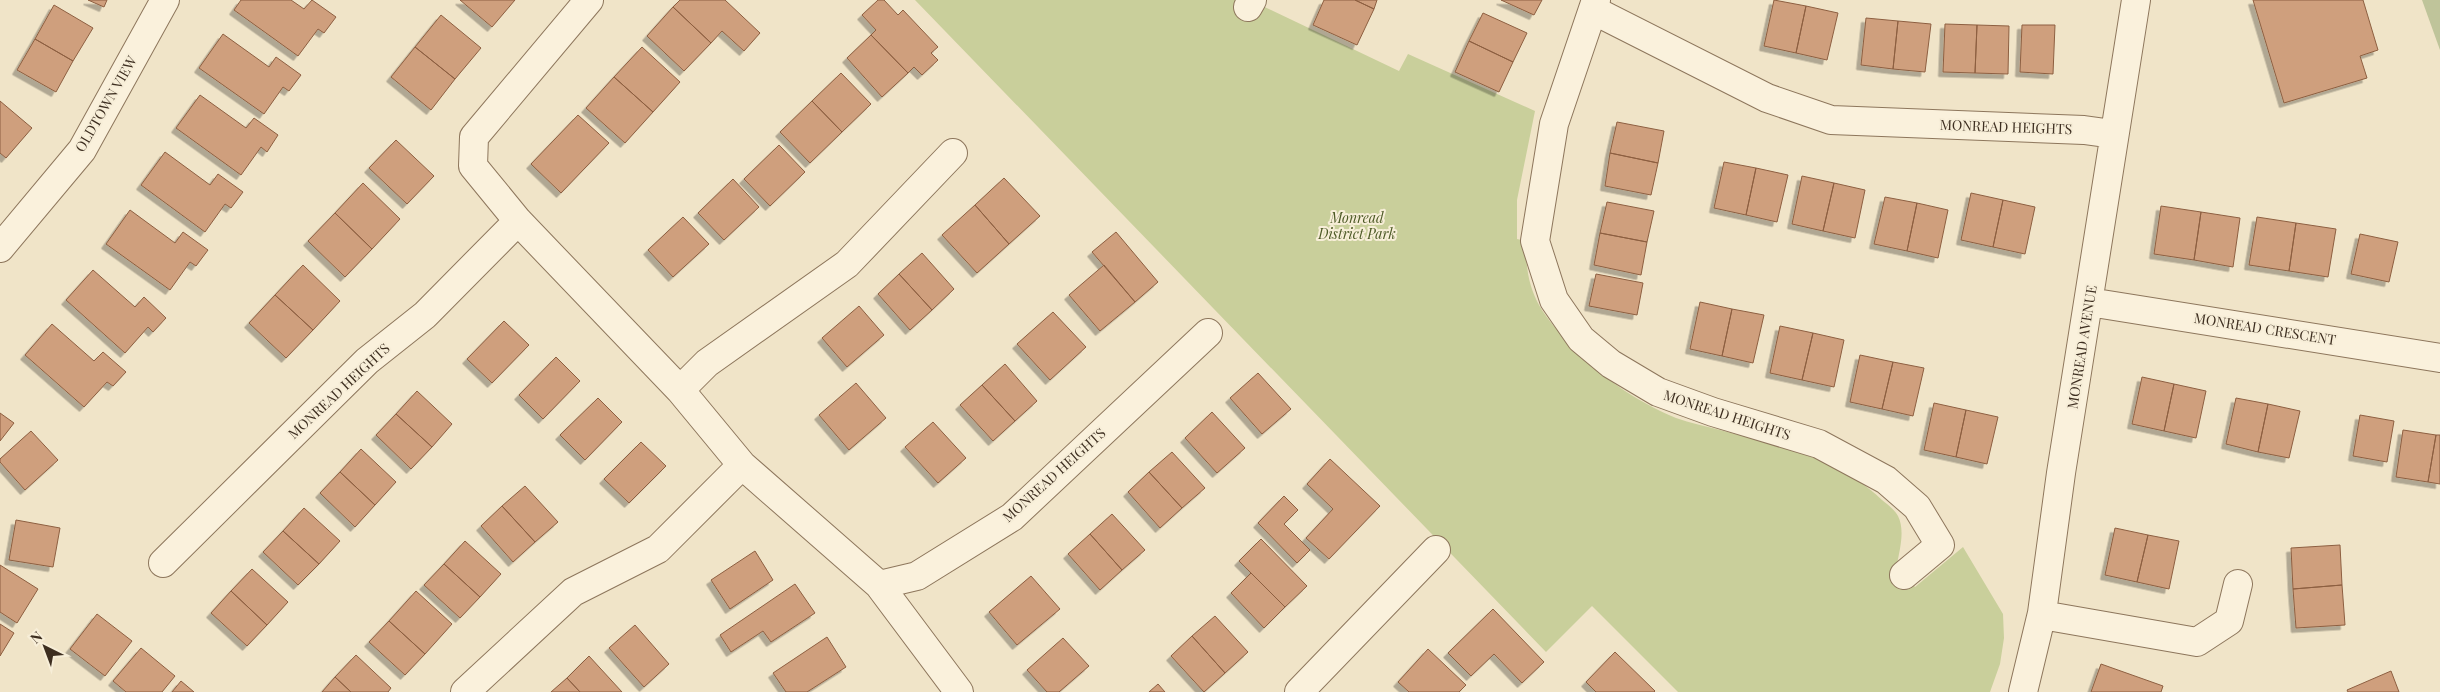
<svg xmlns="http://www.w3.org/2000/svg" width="2440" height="692" viewBox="0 0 2440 692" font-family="'Playfair Display',serif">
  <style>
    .green { fill: #c9cf9b }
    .cemetery { fill: #bfc49a }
    .building { fill: #cf9f7d; stroke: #8d5f41; filter: url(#shadow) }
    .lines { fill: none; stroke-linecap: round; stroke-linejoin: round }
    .minor-casing { stroke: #8d765c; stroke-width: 30 }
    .minor { stroke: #faf1dc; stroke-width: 28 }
    .labels { text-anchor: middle; stroke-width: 4; stroke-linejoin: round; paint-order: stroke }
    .street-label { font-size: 14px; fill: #3d2e20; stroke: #f7eed8 }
    .park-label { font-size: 14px; font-style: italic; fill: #4d5a26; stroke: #f7eed8 }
  </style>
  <defs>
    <filter id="shadow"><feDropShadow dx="-4.5" dy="4.5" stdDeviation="0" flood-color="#0004"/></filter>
  </defs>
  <rect width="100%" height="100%" fill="#f0e4c8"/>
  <path class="green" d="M915 0H1250L1399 71 1408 54 1535 111 1517 200V239L1526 241C1525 288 1537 309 1568 342 1598 375 1635 401 1676 418 1690 423 1706 426 1720 430 1777 445 1838 458 1882 500 1887 504 1895 510 1898 516 1905 530 1900 549 1897 564L1915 587 1963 547 2003 614 2004 638 2000 664 1990 692H1678L1592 606 1546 652Z"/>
  <path class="cemetery" d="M2422 0H2440V50Z"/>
  <path class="building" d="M88 0H107L104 7Z
    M241 0H291L304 9 312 0 336 17 324 33 318 29 298 56 234 10Z
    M460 0H515L492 27Z
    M680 0H725L760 33 744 51 722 31 711 43 673 7Z
    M878 0H884L898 15 903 10 938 47 931 53 938 60 922 75 914 67 908 73 871 35 876 30 862 15Z
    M1324 0H1355L1374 9 1357 45 1313 25Z
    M1355 0H1377L1374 9Z
    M1501 0H1542L1534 15Z
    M1774 0 1806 6 1796 53 1764 46Z
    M2253 0H2363L2378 50 2360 56 2367 78 2284 103Z
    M54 5 93 28 73 61 35 39Z
    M1806 6 1838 13 1827 60 1796 53Z
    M673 7 711 43 684 71 647 36Z
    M1483 13 1527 33 1513 62 1469 41Z
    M441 15 481 48 455 79 415 47Z
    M1866 18 1898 21 1893 69 1861 65Z
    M1898 21 1931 24 1925 72 1893 69Z
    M1945 24 1977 25 1975 73 1943 72Z
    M1977 25 2009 26 2008 74 1975 73Z
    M2022 25H2055L2053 74 2020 72Z
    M223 34 269 67 276 57 301 75 289 91 283 87 264 114 199 68Z
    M871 35 908 73 882 97 847 58Z
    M35 39 73 61 56 92 17 70Z
    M1469 41 1513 62 1499 92 1455 72Z
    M415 47 455 79 431 110 391 77Z
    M642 47 680 82 653 112 614 77Z
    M841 73 871 104 842 132 812 101Z
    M614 77 653 112 625 143 586 108Z
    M200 95 246 128 254 118 278 135 267 152 261 147 241 175 176 128Z
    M0 101 32 128 6 158 0 153Z
    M812 101 842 132 810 163 780 132Z
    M578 115 609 143 561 193 531 164Z
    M1617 122 1664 131 1658 163 1610 153Z
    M396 140 434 176 407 204 369 168Z
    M779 145 805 172 770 206 744 179Z
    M165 152 210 185 218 174 243 192 231 208 225 204 205 232 141 185Z
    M1610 153 1658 163 1651 195 1605 186Z
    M1724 162 1756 168 1746 215 1714 208Z
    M1756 168 1788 175 1777 222 1746 215Z
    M1802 176 1834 183 1823 231 1792 224Z
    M1004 178 1040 216 1009 244 975 205Z
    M733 179 759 207 724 240 698 213Z
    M363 183 400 219 372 249 335 213Z
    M1834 183 1865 190 1855 238 1823 231Z
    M1971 193 2003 200 1993 247 1961 240Z
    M1885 197 1917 203 1907 251 1874 244Z
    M2003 200 2035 207 2025 254 1993 247Z
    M1607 202 1654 211 1647 242 1600 233Z
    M1917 203 1948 210 1938 258 1907 251Z
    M975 205 1009 244 977 273 942 235Z
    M2161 206 2201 212 2194 260 2154 254Z
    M130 210 175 243 183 232 208 250 196 266 190 262 170 290 106 244Z
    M2201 212 2240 218 2233 267 2194 260Z
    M335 213 372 249 345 277 308 241Z
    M683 217 709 244 673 277 648 250Z
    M2257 217 2296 223 2289 271 2249 265Z
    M2296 223 2336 229 2328 277 2289 271Z
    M1116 232 1158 282 1135 302 1092 252Z
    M1600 233 1647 242 1641 275 1594 265Z
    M2360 234 2398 242 2389 282 2351 274Z
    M922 253 954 289 932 310 899 274Z
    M303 265 340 301 313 330 275 295Z
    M1104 265 1135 302 1100 331 1069 295Z
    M93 270 135 307 144 297 166 318 153 332 148 327 125 353 66 300Z
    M899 274 932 310 910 330 878 294Z
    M1596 274 1643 283 1637 315 1589 306Z
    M275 295 313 330 286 358 249 323Z
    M1700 302 1732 309 1722 356 1690 349Z
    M859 306 884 335 847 367 822 338Z
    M1732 309 1764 315 1753 363 1722 356Z
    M1053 312 1086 347 1050 380 1017 344Z
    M504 321 529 345 492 383 467 359Z
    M52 324 94 361 103 352 126 372 113 386 107 382 84 407 25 355Z
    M1780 326 1813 333 1802 380 1770 373Z
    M1813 333 1844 340 1834 387 1802 380Z
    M1860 355 1893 362 1882 409 1850 402Z
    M556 357 580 381 543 419 519 395Z
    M1893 362 1924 368 1913 416 1882 409Z
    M1005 364 1037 401 1015 421 982 385Z
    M1258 373 1291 409 1262 434 1230 398Z
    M2142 377 2174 384 2164 431 2132 424Z
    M856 383 886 418 849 450 819 415Z
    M2174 384 2206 391 2196 438 2164 431Z
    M982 385 1015 421 993 441 960 405Z
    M417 391 452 424 432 447 396 414Z
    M598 398 622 422 585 460 560 435Z
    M2236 398 2268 404 2258 452 2226 444Z
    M1934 403 1966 410 1956 457 1924 450Z
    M2268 404 2300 411 2289 458 2258 452Z
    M1966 410 1998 417 1987 464 1956 457Z
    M1212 412 1245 448 1217 473 1185 438Z
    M0 413 14 423 0 441Z
    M396 414 432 447 411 469 376 435Z
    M2360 415 2394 421 2387 462 2353 456Z
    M933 422 966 458 938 483 905 447Z
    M2403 430 2436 435 2428 482 2396 477Z
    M31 431 58 460 25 490 0 462V459Z
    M2436 435H2440V484L2428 482Z
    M641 442 666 466 629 503 604 479Z
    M361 449 396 482 375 505 340 472Z
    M1172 452 1205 488 1182 508 1149 472Z
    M1330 459 1380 506 1329 559 1306 538 1333 509 1307 484Z
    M340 472 375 505 355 527 320 493Z
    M1149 472 1182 508 1160 528 1128 492Z
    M525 486 558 522 535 542 502 506Z
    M1284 496 1298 510 1284 524 1310 550 1297 563 1258 523Z
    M502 506 535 542 513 562 481 526Z
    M304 508 340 541 319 564 283 531Z
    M1112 514 1145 550 1122 570 1090 534Z
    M16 520 60 528 53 567 9 560Z
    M2115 528 2148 535 2137 582 2105 575Z
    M283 531 319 564 298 585 263 552Z
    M1090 534 1122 570 1100 590 1068 554Z
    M2148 535 2179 541 2169 589 2137 582Z
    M1261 539 1307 586 1285 607 1239 561Z
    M465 541 501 574 480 597 444 564Z
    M2340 545 2342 585 2293 589 2291 548Z
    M755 551 773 580 730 609 711 580Z
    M444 564 480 597 460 618 424 585Z
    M0 565 38 589 17 623 0 612Z
    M252 569 288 602 267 625 231 591Z
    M1251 573 1285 607 1264 628 1231 593Z
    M1031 576 1060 609 1017 645 989 612Z
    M795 584 815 613 771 642 763 631 731 652 720 635Z
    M2342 585 2345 625 2296 628 2293 589Z
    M231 591 267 625 247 646 211 613Z
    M416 591 452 624 425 654 389 621Z
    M1493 609 1544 662 1522 683 1494 654 1471 676 1448 653Z
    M97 614 132 641 105 676 70 649Z
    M1215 616 1248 652 1225 673 1192 636Z
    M389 621 425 654 405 675 369 642Z
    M0 624 14 633 0 656Z
    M635 625 669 664 644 687 609 648Z
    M1192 636 1225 673 1204 692 1171 656Z
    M827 637 846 667 807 692H786L773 673Z
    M1063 638 1089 666 1059 692H1047L1027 670Z
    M141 648 175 676 162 692H126L113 681Z
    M1428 649 1466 685 1459 692H1409L1398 682Z
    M1615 652 1655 691 1654 692H1596L1586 682Z
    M356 655 391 688 388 692H351L335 677Z
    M589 656 622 692H580L567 678Z
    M2101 664 2163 686 2161 692H2091Z
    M2391 671 2399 692H2348L2347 690Z
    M335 677 351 692H322Z
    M567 678 580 692H551Z
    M181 681 194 692H172Z
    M1158 684 1165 692H1149Z"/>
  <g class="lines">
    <defs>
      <path id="minor" d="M589 0 474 137 473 166 518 221 680 390 742 465 879 585 959 692
        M1596 0 1554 124 1535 241 1554 300 1581 339 1611 364 1658 392 1713 412 1819 444 1886 480 1917 507 1940 545 1904 575
        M1248 7 1252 0
        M1593 10 1767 98 1831 120 2084 130 2113 134
        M0 248 82 150 165 0
        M2089 302 2440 358
        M680 390 707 363 847 264 953 153
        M163 563 367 361 425 315 518 221
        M879 585 917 576 1012 517 1208 333
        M2042 615 2197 642 2229 621 2238 584
        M465 692 573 592 658 549 742 465
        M1299 692 1436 550
        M2023 692 2042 613 2061 473 2136 0"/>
    </defs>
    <use href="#minor" class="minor-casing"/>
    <use href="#minor" class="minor"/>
  </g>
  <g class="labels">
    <g class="street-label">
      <text transform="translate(106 104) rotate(-60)" y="5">OLDTOWN VIEW</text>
      <text transform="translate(2006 127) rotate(2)" y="5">MONREAD HEIGHTS</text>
      <text transform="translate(2265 329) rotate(9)" y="5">MONREAD CRESCENT</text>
      <text transform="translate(2082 347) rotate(-81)" y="5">MONREAD AVENUE</text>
      <text transform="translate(339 391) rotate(-43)" y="5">MONREAD HEIGHTS</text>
      <text transform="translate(1727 415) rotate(18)" y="5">MONREAD HEIGHTS</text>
      <text transform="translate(1054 475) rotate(-42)" y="5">MONREAD HEIGHTS</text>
    </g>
    <g class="park-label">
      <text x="1357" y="223">Monread<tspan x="1357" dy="16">District Park</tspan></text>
    </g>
  </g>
  <g transform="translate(45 647) rotate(318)" stroke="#f7eed8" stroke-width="4" paint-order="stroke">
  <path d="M0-4L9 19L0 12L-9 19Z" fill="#3d2e20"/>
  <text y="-8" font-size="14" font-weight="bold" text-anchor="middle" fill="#3d2e20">N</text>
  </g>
</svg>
